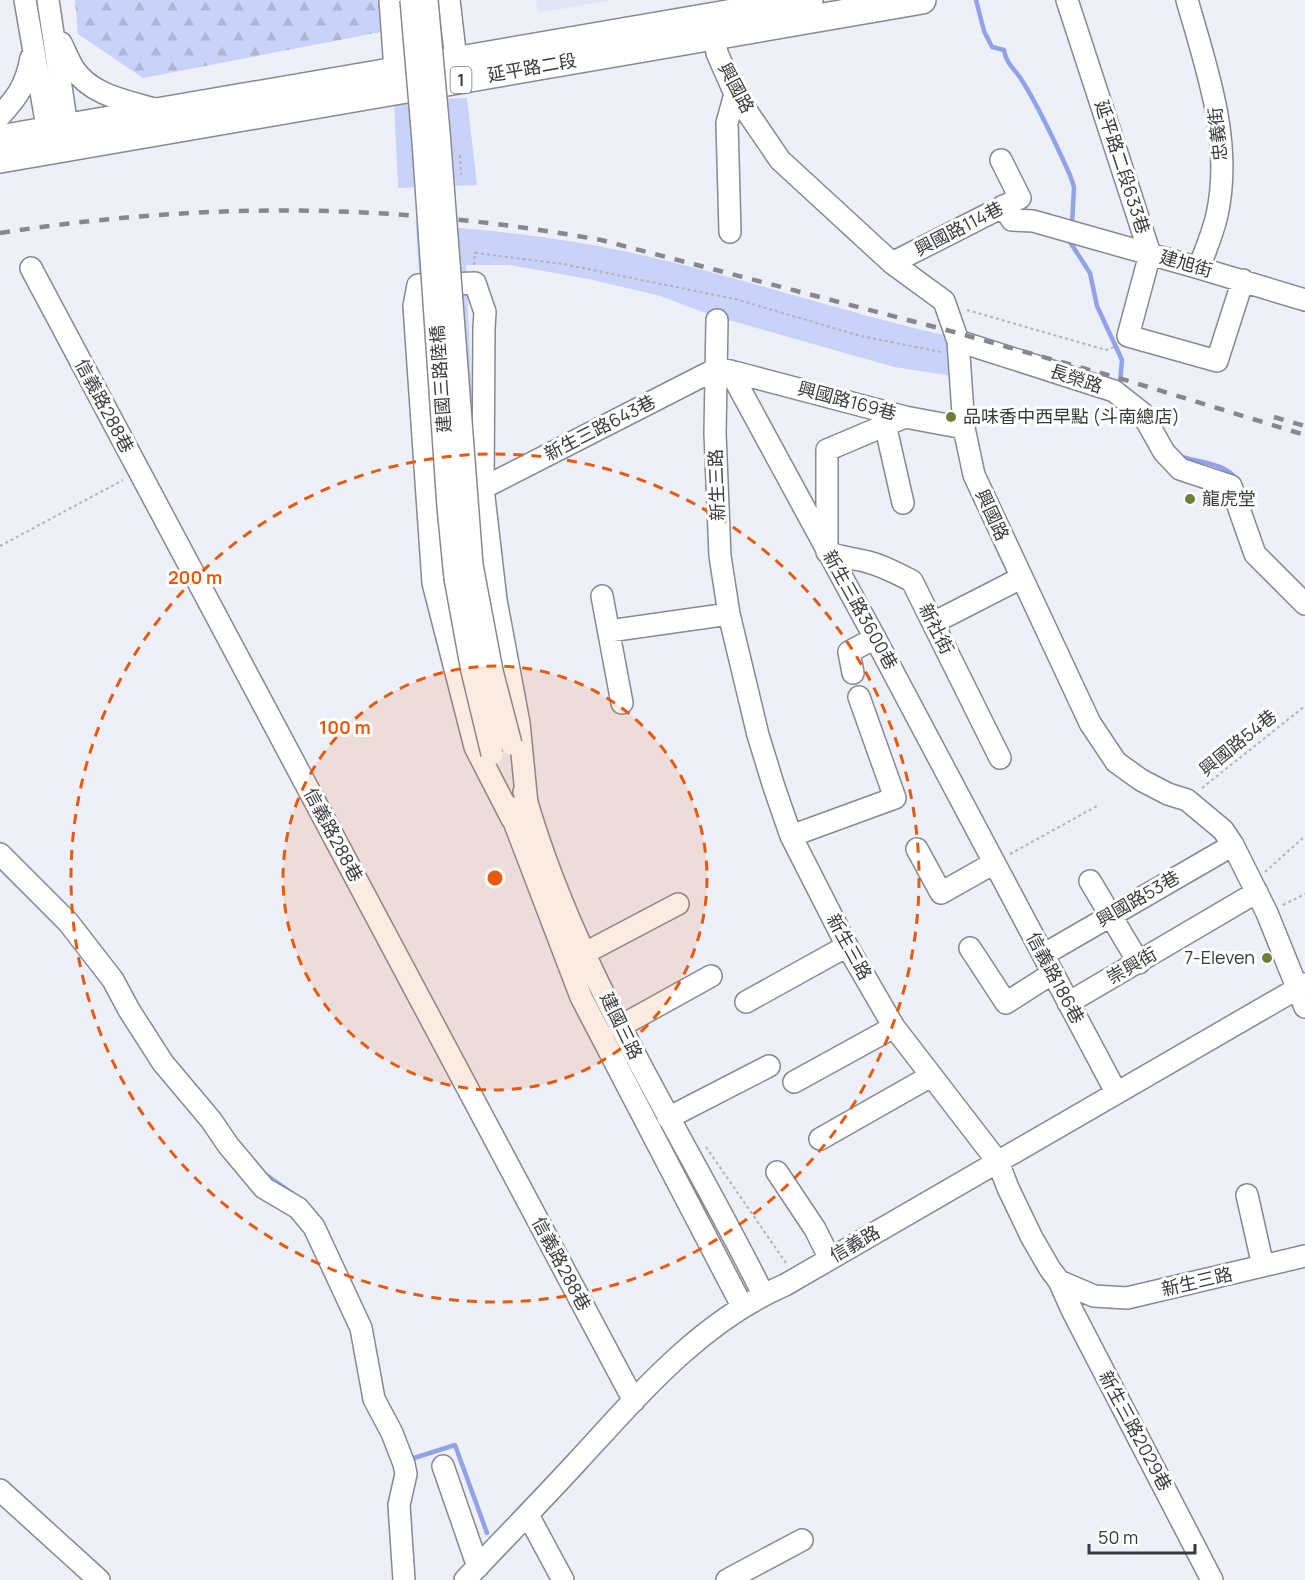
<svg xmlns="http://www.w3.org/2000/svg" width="1305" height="1580" viewBox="0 0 1305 1580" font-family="Manrope,'Noto Sans TC',sans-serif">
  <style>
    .built { fill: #e1e6f6 }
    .forest { fill: url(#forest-firs) }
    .park { fill: #c9d3fa }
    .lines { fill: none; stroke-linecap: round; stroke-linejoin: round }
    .stream { stroke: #91a2e9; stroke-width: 4.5 }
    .minor-casing { stroke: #878992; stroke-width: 24 }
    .major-casing { stroke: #878992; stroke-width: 30 }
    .path { stroke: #b1b3ba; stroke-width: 2; stroke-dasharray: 3 3; stroke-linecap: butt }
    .minor { stroke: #fff; stroke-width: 21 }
    .major { stroke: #fff; stroke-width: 27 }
    .rail { stroke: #86888e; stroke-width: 4.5; stroke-dasharray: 10 10; stroke-linecap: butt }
    .minor-bridge-casing { stroke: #878992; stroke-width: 24; stroke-linecap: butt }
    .minor-bridge { stroke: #fff; stroke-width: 21 }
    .ring { fill: none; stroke: #e8590c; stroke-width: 3; stroke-dasharray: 10 8 }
    .poi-dot { fill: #6a8032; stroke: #fff; stroke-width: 2 }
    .labels { text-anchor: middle; stroke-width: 6; stroke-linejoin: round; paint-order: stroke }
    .shield { fill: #fff; stroke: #747578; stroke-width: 1.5 }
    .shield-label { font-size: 16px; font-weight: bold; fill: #393a3e }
    .street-label { font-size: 18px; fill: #393a3e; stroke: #fff }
    .poi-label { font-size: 18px; fill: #393a3e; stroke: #fff; text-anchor: start }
    .centre { fill: #e8590c; stroke: #fff; stroke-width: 3 }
    .ring-label { font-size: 18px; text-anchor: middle; font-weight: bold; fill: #e8590c; stroke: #fff; stroke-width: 6; stroke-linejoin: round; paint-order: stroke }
  </style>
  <defs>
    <pattern id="forest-firs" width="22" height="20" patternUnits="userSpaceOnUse" patternTransform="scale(1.5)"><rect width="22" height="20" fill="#c9d3fa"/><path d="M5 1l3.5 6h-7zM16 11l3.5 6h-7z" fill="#adb6d7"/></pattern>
  </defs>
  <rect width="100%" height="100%" fill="#edf0f9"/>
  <path class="built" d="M536 0H614L538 13Z"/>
  <path class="forest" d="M75 0H383L386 31 143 78 78 34Z"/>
  <path class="park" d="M467 98 477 185 398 188 394 100Z
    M416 225C487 229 558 237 628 252 735 275 838 311 944 335L951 351 953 376 894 367 711 315 660 296 593 280 510 265H466L476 489 422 325Z"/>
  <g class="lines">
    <path class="stream" d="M976 0 984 31 992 47 1004 50C1006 64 1016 70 1023 82 1041 111 1056 144 1070 175L1074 187 1072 225
      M1071 236 1070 242 1090 273 1097 306 1122 360 1120 383 1122 386
      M1180 456C1199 463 1224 462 1237 480
      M262 1172 292 1193
      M410 1456 414 1458 455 1445 487 1533"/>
    <defs>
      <path id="minor" d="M25 0 50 144
        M48 0 69 140
        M390 0 395 70
        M449 0 456 60
        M1067 0 1150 254 1128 336 1217 361 1243 280
        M1187 0C1207 70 1233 142 1217 215 1213 233 1205 251 1199 268
        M712 23 717 53 735 94 780 160 892 263 944 301 958 341 964 428 974 475 1090 723 1116 762 1141 780 1168 794 1187 800 1223 830 1233 845 1267 913 1305 1007
        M61 43C65 51 69 61 74 69 92 96 128 101 158 110
        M0 116C18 96 26 85 31 58
        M1003 206 1012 220 1033 221 1199 268 1305 300
        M730 232 727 123 735 94
        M892 263 1020 198 1001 160
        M31 268 634 1401
        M717 320 715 433 720 556 729 614 758 735 774 787 791 836 847 946 894 1027 998 1162 1008 1188 1032 1238 1050 1269 1059 1281 1094 1296 1127 1298 1305 1256
        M958 341 1114 391 1142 413 1164 452 1180 469 1231 486 1255 554 1305 604
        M730 371 905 417 964 428
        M885 424 903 503
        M483 488 716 369 730 371 875 638 1116 1092
        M827 548V450L905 417
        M827 552C841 558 854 558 868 562 884 566 898 574 912 581L1000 758
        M602 596 622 703
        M933 623 1021 578
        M609 631 729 614
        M853 673 849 652 875 638
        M524 792C574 972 681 1128 763 1294
        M508 806 581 997 742 1306
        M512 819 475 747 433 583 414 306 418 285 475 283 485 312 484 328 483 488 496 600 519 723 527 804
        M791 836 895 798 859 697
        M917 849 941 893 994 863
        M0 854 68 922 113 980 129 1010 163 1063 211 1120 228 1145 264 1188 298 1208 314 1227 361 1328 374 1399 392 1433 404 1464 406 1474 399 1505 404 1580
        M1090 881 1139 963
        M970 948 1006 1003 1053 973
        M585 953 678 904
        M1043 955 1233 845
        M746 1002 847 946
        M1068 1003 1257 892
        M619 1027 711 976
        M794 1082 894 1027
        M668 1118 769 1066
        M820 1139 931 1076
        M777 1172 815 1229 830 1259
        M1247 1195 1263 1266
        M1059 1281 1073 1312 1212 1580
        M443 1466 478 1567
        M0 1490 99 1580
        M528 1515 563 1580
        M465 1580C502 1541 539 1503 575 1464 637 1397 699 1322 785 1285L1305 984
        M727 1580 802 1540"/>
      <path id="major" d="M0 139 809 0
        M0 159 922 0"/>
    </defs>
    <use href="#minor" class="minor-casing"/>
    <use href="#major" class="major-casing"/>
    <path class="path" d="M460 155 461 175
      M474 265 475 253 563 264 735 299 861 336 941 352
      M967 310 1106 350 1114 347
      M0 546 123 480
      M1202 788 1305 706
      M1010 854 1097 806
      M1265 872 1305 836
      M1283 905 1305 894
      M706 1147 786 1263"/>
    <use href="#minor" class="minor"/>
    <use href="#major" class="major"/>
    <path class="rail" d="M0 233C142 211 287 204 430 217 488 222 545 230 601 240L954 332 1129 381 1305 435
      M1274 417 1305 426"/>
    <defs>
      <path id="minor-bridge" d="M411 0 423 141 448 507 455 578 472 671 492 754
        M427 0 439 132 472 565 492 671 511 744"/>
    </defs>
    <use href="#minor-bridge" class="minor-bridge-casing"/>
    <use href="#minor-bridge" class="minor-bridge"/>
  </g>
  <circle cx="495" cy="878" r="212" fill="#e8590c" fill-opacity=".12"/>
  <g class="ring">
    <circle cx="495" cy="878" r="212"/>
    <circle cx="495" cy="878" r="424"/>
  </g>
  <g class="poi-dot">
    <circle cx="951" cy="417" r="6"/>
    <circle cx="1190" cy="499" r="6"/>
    <circle cx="1267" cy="958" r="6"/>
  </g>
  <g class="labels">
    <rect class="shield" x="450.5" y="67" width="21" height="26" rx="4.5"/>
    <g class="shield-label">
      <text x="461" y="86">1</text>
    </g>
    <g class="street-label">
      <text transform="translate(532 68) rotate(-10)" y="6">延平路二段</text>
      <text transform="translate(736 88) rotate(62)" y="6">興國路</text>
      <text transform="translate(1218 134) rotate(-96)" y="6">忠義街</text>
      <text transform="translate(1122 167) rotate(72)" y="6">延平路二段633巷</text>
      <text transform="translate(959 229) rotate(-27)" y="6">興國路114巷</text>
      <text transform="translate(1186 264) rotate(16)" y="6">建旭街</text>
      <text transform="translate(441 379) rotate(-94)" y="6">建國三路陸橋</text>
      <text transform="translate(1076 379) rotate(18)" y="6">長榮路</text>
      <text transform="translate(847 401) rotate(15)" y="6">興國路169巷</text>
      <text transform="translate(104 406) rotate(62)" y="6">信義路288巷</text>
      <text transform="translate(600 428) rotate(-27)" y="6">新生三路643巷</text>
      <text transform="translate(717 485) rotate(-92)" y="6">新生三路</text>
      <text transform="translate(992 515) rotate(65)" y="6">興國路</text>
      <text transform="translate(860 610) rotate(61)" y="6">新生三路3600巷</text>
      <text transform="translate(936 629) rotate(63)" y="6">新社街</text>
      <text transform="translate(1238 743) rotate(-39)" y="6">興國路54巷</text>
      <text transform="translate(333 835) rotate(62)" y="6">信義路288巷</text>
      <text transform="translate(1138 899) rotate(-30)" y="6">興國路53巷</text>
      <text transform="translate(849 947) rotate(61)" y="6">新生三路</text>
      <text transform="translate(1132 966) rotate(-30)" y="6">崇興街</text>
      <text transform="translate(1055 978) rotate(62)" y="6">信義路186巷</text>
      <text transform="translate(621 1026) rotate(64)" y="6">建國三路</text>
      <text transform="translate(855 1244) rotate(-30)" y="6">信義路</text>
      <text transform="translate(561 1264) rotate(62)" y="6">信義路288巷</text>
      <text transform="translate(1197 1282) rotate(-13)" y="6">新生三路</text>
      <text transform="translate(1135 1431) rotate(62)" y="6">新生三路2029巷</text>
    </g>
    <g class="poi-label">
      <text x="963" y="423">品味香中西早點 (斗南總店)</text>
      <text x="1202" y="505">龍虎堂</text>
      <text x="1255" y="964" text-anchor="end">7-Eleven</text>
    </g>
  </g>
  <circle cx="495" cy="878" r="9" class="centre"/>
  <g class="ring-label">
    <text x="195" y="584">200 m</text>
    <text x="345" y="734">100 m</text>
  </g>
  <path d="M1089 1544v9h106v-9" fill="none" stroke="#393a3e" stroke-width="3"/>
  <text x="1098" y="1544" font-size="18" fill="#393a3e" stroke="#ffffff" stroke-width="4.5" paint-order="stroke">50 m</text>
</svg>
